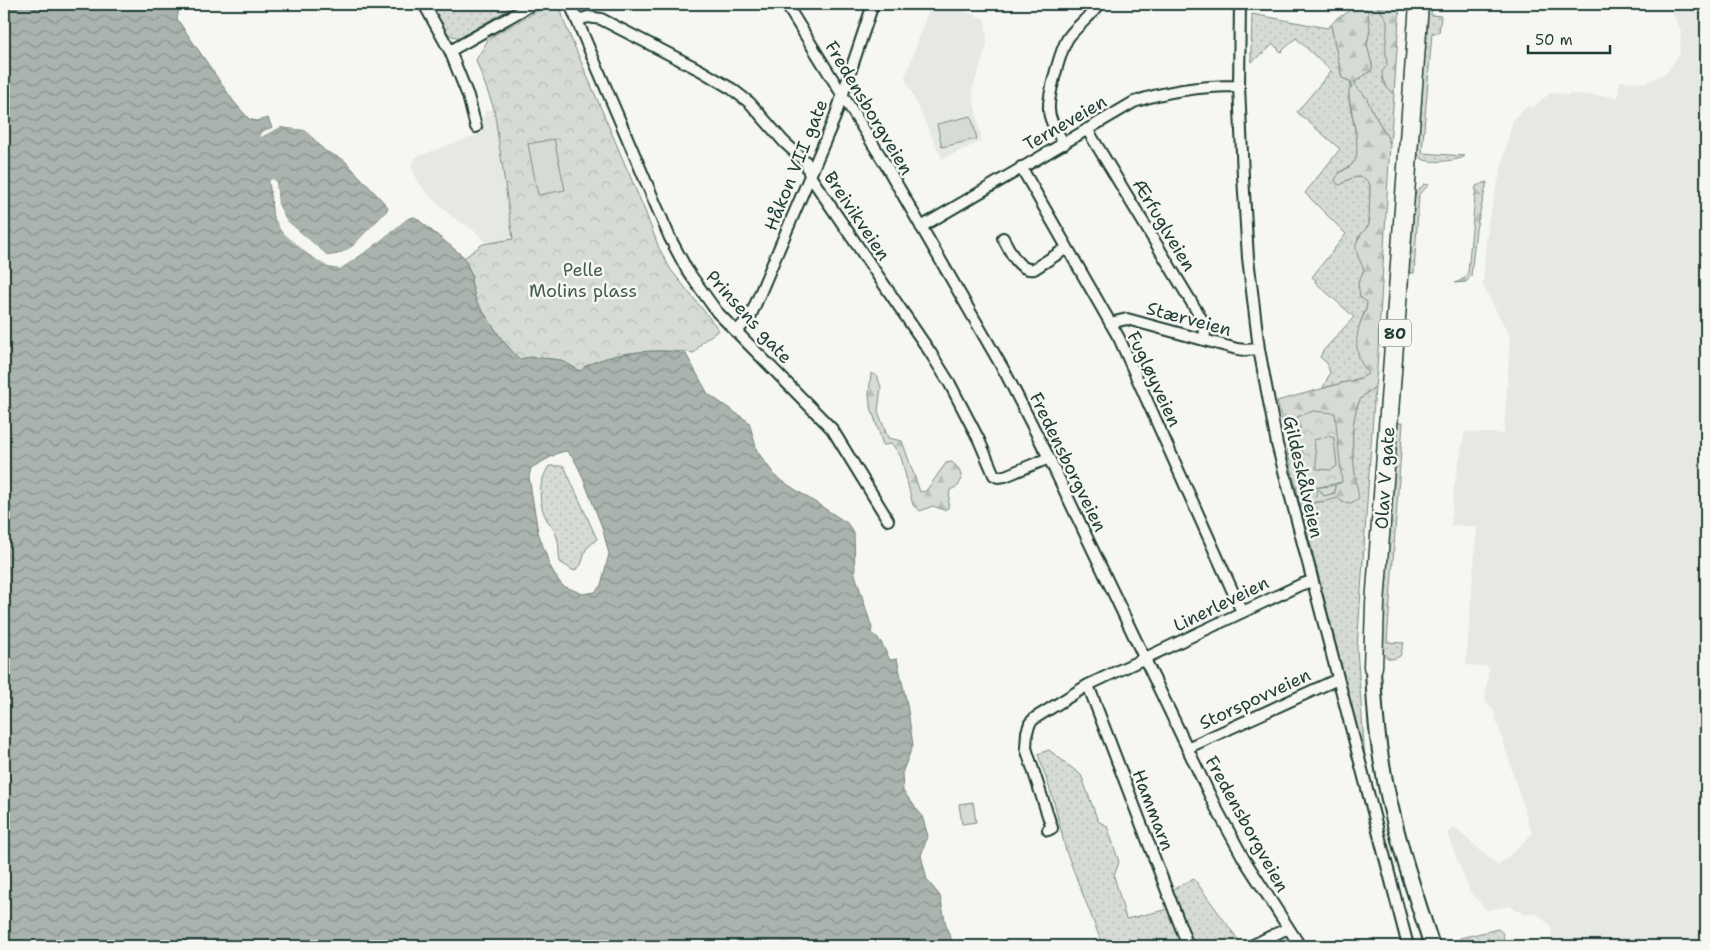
<svg xmlns="http://www.w3.org/2000/svg" width="1710" height="950" viewBox="0 0 1710 950" font-family="'Shantell Sans',sans-serif">
  <style>
    .built { fill: #e6e8e4 }
    .grass { fill: url(#grass-dots); stroke: #7a8c85 }
    .forest { fill: url(#forest-firs); stroke: #7a8c85 }
    .park { fill: url(#park-crowns); stroke: #7a8c85 }
    .garden { fill: #d6dbd6; stroke: #7a8c85 }
    .water { fill: url(#water-waves); stroke: #72847d; fill-rule: evenodd }
    .pier { fill: #f6f6f2 }
    .lines { fill: none; stroke-linecap: round; stroke-linejoin: round }
    .street-casing { stroke: #1f3d34; stroke-width: 14 }
    .secondary-casing { stroke: #1f3d34; stroke-width: 18 }
    .highway-casing { stroke: #1f3d34; stroke-width: 21 }
    .street { stroke: #f6f6f2; stroke-width: 10 }
    .secondary { stroke: #f6f6f2; stroke-width: 14 }
    .highway { stroke: #f6f6f2; stroke-width: 18 }
    .labels { text-anchor: middle; stroke-width: 5; stroke-linejoin: round; paint-order: stroke }
    .shield { fill: #f6f6f2; stroke: #60746d; stroke-width: 1 }
    .shield-label { font-size: 16px; font-weight: bold; fill: #1f3d34 }
    .street-label { font-size: 18px; fill: #1f3d34; stroke: #f6f6f2 }
    .park-label { font-size: 18px; fill: #445d54; stroke: #f6f6f2 }
  </style>
  <defs>
    <pattern id="grass-dots" width="8" height="8" patternUnits="userSpaceOnUse" patternTransform="scale(1.25)"><rect width="8" height="8" fill="#d6dbd6"/><path d="M2 2h.1M6 6h.1" fill="none" stroke="#b7bdb8" stroke-width="1.8" stroke-linecap="round"/></pattern>
    <pattern id="forest-firs" width="22" height="20" patternUnits="userSpaceOnUse" patternTransform="scale(1.25)"><rect width="22" height="20" fill="#d6dbd6"/><path d="M5 1l3.5 6h-7zM16 11l3.5 6h-7z" fill="#b7bdb8"/></pattern>
    <pattern id="park-crowns" width="20" height="18" patternUnits="userSpaceOnUse" patternTransform="scale(1.25)"><rect width="20" height="18" fill="#d6dbd6"/><path d="M2 6a3 3 0 1 1 6 0M12 15a3 3 0 1 1 6 0" fill="none" stroke="#b7bdb8"/></pattern>
    <pattern id="water-waves" width="16" height="10" patternUnits="userSpaceOnUse" patternTransform="scale(1.25)"><rect width="16" height="10" fill="#aab3ae"/><path d="M0 5q4-4 8 0t8 0" fill="none" stroke="#8a938e"/></pattern>
  </defs>
  <rect width="100%" height="100%" fill="#f6f6f2"/>
  <filter id="ink" filterUnits="userSpaceOnUse"><feTurbulence type="fractalNoise" baseFrequency=".02" numOctaves="2"/><feDisplacementMap in="SourceGraphic" scale="10" xChannelSelector="R" yChannelSelector="G"/><feConvolveMatrix kernelMatrix="1 2 1 2 8 2 1 2 1" color-interpolation-filters="sRGB"/></filter>
  <g filter="url(#ink)">
    <path class="built" d="M931 4H946L985 19 987 44 972 91 982 141 942 159 905 78Z
      M1662 4H1706V946H1555L1552 941 1551 926 1535 912 1526 915 1510 906 1487 910 1470 892 1447 833 1454 827 1498 866 1532 834 1493 709 1485 701 1489 667 1466 665 1477 527 1451 525 1454 486 1465 432 1504 434 1510 337 1483 286 1486 239 1489 228 1487 227 1513 119 1529 105 1531 109 1550 93 1564 94 1566 96 1569 94 1618 97 1620 81 1646 83 1667 72 1680 53 1681 31 1671 10Z
      M494 109 513 240 485 242 475 231 454 218 434 201 419 183 411 166 416 157 482 133V116H485V111Z"/>
    <path class="grass" d="M432 4H517L461 37C443 39 438 18 430 5Z
      M1359 4H1375L1387 19 1388 29 1386 42 1390 91 1394 94 1390 144C1386 132 1379 124 1373 112 1366 99 1368 97 1355 86L1356 81 1371 71 1372 66 1367 45 1370 29 1362 5Z
      M1424 4H1432L1431 15 1441 16 1439 33H1432L1422 153 1465 156C1459 161 1432 163 1424 160 1420 158 1418 155 1416 151Z
      M1252 14 1327 28 1331 25 1342 78 1350 81C1352 88 1348 93 1349 100 1351 113 1360 147 1357 158 1354 165 1345 169 1339 172L1341 185C1349 177 1364 172 1370 185L1369 225 1358 238 1361 262 1364 270 1358 283 1364 299 1367 302C1367 310 1362 316 1360 324 1355 342 1363 356 1369 373L1361 378 1323 388 1330 373 1327 363 1320 357 1323 351 1354 317 1315 282 1316 280 1312 277 1346 234 1305 193 1340 149 1297 112 1331 71 1296 38 1281 52 1273 44 1262 55 1261 54 1252 62 1251 56Z
      M1424 184 1429 185 1419 194 1414 273H1408L1398 423H1403L1387 642 1404 643 1400 656C1386 665 1381 651 1378 640L1413 206 1415 194Z
      M1375 387 1357 648 1365 759 1287 451 1289 447 1299 446 1302 450 1310 489 1335 485V493L1324 496 1320 490 1315 497 1305 496V502L1309 504 1338 498 1343 502 1358 498C1354 471 1347 425 1360 400 1363 395 1370 391 1375 387Z
      M549 466H564L597 539 586 549 581 565 574 571 560 562C558 552 560 544 556 535 554 528 549 524 546 518 537 500 539 482 549 466Z
      M1049 750 1081 775 1098 821 1107 826 1119 862 1114 876 1126 919 1165 910 1172 905 1169 891 1194 879 1242 945 1179 946 1177 940 1141 946H1103L1066 851 1054 802 1038 754Z
      M1498 929C1505 933 1505 940 1501 946H1458L1457 942 1460 938Z"/>
    <path class="forest" d="M1356 4 1362 5 1368 11 1370 29 1367 45 1372 65V70L1356 81 1355 86C1368 96 1366 99 1373 112 1379 124 1386 132 1390 144L1377 369 1375 387C1370 391 1363 395 1360 400 1347 425 1354 472 1359 498L1351 503 1343 502 1338 498C1327 501 1316 503 1305 502V495L1315 497 1318 490H1320L1324 496 1335 493V485L1342 482 1300 427V433L1293 438 1285 433 1277 401 1361 378 1369 373C1355 360 1354 339 1361 321 1364 314 1367 310 1367 302L1360 297 1358 283 1364 270C1354 246 1351 246 1369 225L1370 185C1364 172 1349 177 1341 185L1337 184 1335 180C1341 168 1348 171 1354 162 1362 151 1351 111 1349 96V90L1352 87 1350 81 1342 78 1331 25 1338 17 1344 15Z
      M1375 4H1400L1394 94C1386 88 1382 82 1382 72L1387 65C1386 57 1385 48 1386 41 1388 20 1389 20 1375 4Z
      M1487 182 1476 229 1471 276 1466 282 1455 283C1461 280 1466 279 1468 272L1476 186Z
      M871 373 877 376 881 387 878 411 888 438 902 441 920 492 926 491 946 463 952 462 959 469 962 479 958 486 950 490 948 508 944 510 933 506 920 511 913 505 901 457 892 444 883 445 870 404 869 394Z"/>
    <path class="park" d="M557 4 560 5 564 22 645 211 659 248 671 270 719 330 703 341 694 353C659 348 615 351 584 367L583 371H580L561 360 532 357 519 359 503 341 476 301 471 281 472 276 464 258 483 244 513 239 494 109 476 60 488 40 494 35 549 5Z
      M1313 411 1335 413 1342 482 1310 489 1302 450 1295 444 1291 445 1290 437 1293 438 1300 433V427L1297 417Z
      M973 802 976 822 962 824 959 804Z"/>
    <path class="garden" d="M971 116 977 139 942 147 937 124Z
      M554 139 565 190 538 195 528 144Z
      M1328 436 1334 438 1337 466 1331 470 1317 469 1314 440Z"/>
    <path class="water" d="M4 4H180L177 19 234 102 249 119 256 121 268 118 272 128 266 130 264 136 281 127 305 130 325 151 344 160 388 207 386 212C370 229 353 254 328 256L286 220 278 204 276 181H269L273 215 281 231 328 267 340 269 371 248 408 218 415 217 464 257 472 276 471 281 476 301 503 341 519 359 532 357 561 360 580 371C584 369 587 365 592 363 618 352 658 348 686 354L708 394 749 422 757 451 776 477 847 523 854 533 855 574 872 628 871 632 881 642 890 660 897 659 907 704 913 745 902 773 903 791 922 816 928 836 921 855 927 880 940 896 946 925 954 946H4ZM566 451 574 459 581 473 602 527 609 554 601 585 595 592 583 594 563 586 558 580 550 566 538 532 529 477 531 468 558 453Z"/>
    <path class="pier" d="M281 125 306 127 316 138 312 137 305 130 281 127 261 137 260 134 266 130Z
      M272 179 276 181 278 204 286 220 328 256 338 255 353 246 386 212 390 210 355 248 339 257 327 258 284 222 276 205 273 183 271 182 273 186 275 214 283 229 310 252 329 265 340 266 370 246 406 216 411 214 416 215 408 218 371 248 340 269 328 267 308 254 281 231 273 215 271 187 269 184V181Z"/>
    <g class="lines">
      <defs>
        <path id="street" d="M424 4 450 51 468 96 476 127
          M570 4 670 238 687 270 717 312 832 429 888 520
          M786 4 884 162 1006 374 1049 458 1215 806 1244 859 1300 946
          M1240 4 1239 86 1243 176 1248 258 1259 349 1277 444 1408 946
          M578 20 588 17 601 19 700 70 732 89 750 103 784 142 806 162 810 176 930 352 950 384 979 440 994 475 998 477 1005 476 1049 458
          M450 51 533 4
          M1087 129 1204 323 1205 339
          M1064 144C1058 133 1049 121 1049 109 1048 95 1061 49 1068 38 1077 25 1091 17 1099 4
          M1021 167 1119 338 1242 612
          M921 227 1134 102C1168 90 1204 86 1239 86
          M1003 238C1010 250 1018 272 1034 269L1067 248
          M1110 323 1127 319 1237 349 1245 350 1259 349
          M736 332 750 317 835 117 873 4
          M1187 748 1338 679
          M1048 830 1052 828 1026 748 1027 732 1030 723 1035 718 1088 685
          M1188 946 1088 685 1300 585 1312 581
          M1251 946 1288 928"/>
        <path id="secondary" d="M1373 667C1374 698 1376 728 1381 758 1391 822 1412 885 1432 946"/>
        <path id="highway" d="M1373 667 1375 604 1419 4"/>
      </defs>
      <use href="#street" class="street-casing"/>
      <use href="#secondary" class="secondary-casing"/>
      <use href="#highway" class="highway-casing"/>
      <use href="#street" class="street"/>
      <use href="#secondary" class="secondary"/>
      <use href="#highway" class="highway"/>
    </g>
  </g>
  <g class="labels">
    <rect class="shield" x="1379" y="319.5" width="32" height="27" rx="4"/>
    <g class="shield-label">
      <text x="1395" y="339">80</text>
    </g>
    <g class="street-label">
      <text transform="translate(869 108) rotate(59)" y="6">Fredensborgveien</text>
      <text transform="translate(1065 123) rotate(-30)" y="6">Terneveien</text>
      <text transform="translate(796 165) rotate(-68)" y="6">Håkon VII gate</text>
      <text transform="translate(857 216) rotate(56)" y="6">Breivikveien</text>
      <text transform="translate(1164 225) rotate(59)" y="6">Ærfuglveien</text>
      <text transform="translate(749 317) rotate(48)" y="6">Prinsens gate</text>
      <text transform="translate(1189 319) rotate(15)" y="6">Stærveien</text>
      <text transform="translate(1154 379) rotate(65)" y="6">Fugløyveien</text>
      <text transform="translate(1068 462) rotate(64)" y="6">Fredensborgveien</text>
      <text transform="translate(1303 477) rotate(77)" y="6">Gildeskålveien</text>
      <text transform="translate(1385 478) rotate(-86)" y="6">Olav V gate</text>
      <text transform="translate(1221 604) rotate(-26)" y="6">Linerleveien</text>
      <text transform="translate(1255 699) rotate(-25)" y="6">Storspovveien</text>
      <text transform="translate(1153 810) rotate(69)" y="6">Hammarn</text>
      <text transform="translate(1247 824) rotate(61)" y="6">Fredensborgveien</text>
    </g>
    <g class="park-label">
      <text x="583" y="276">Pelle<tspan x="583" dy="21">Molins plass</tspan></text>
    </g>
  </g>
  <rect width="1710" height="950" fill="none" stroke="#f6f6f2" stroke-width="20"/>
  <rect x="10" y="10" width="1690" height="930" fill="none" stroke="#1f3d34" stroke-width="2" filter="url(#ink)"/>
  <path d="M1528 45v8h82v-8" fill="none" stroke="#1f3d34" stroke-width="2.5"/>
  <text x="1535" y="45" font-size="15" fill="#1f3d34" stroke="#f6f6f2" stroke-width="4" paint-order="stroke">50 m</text>
</svg>
